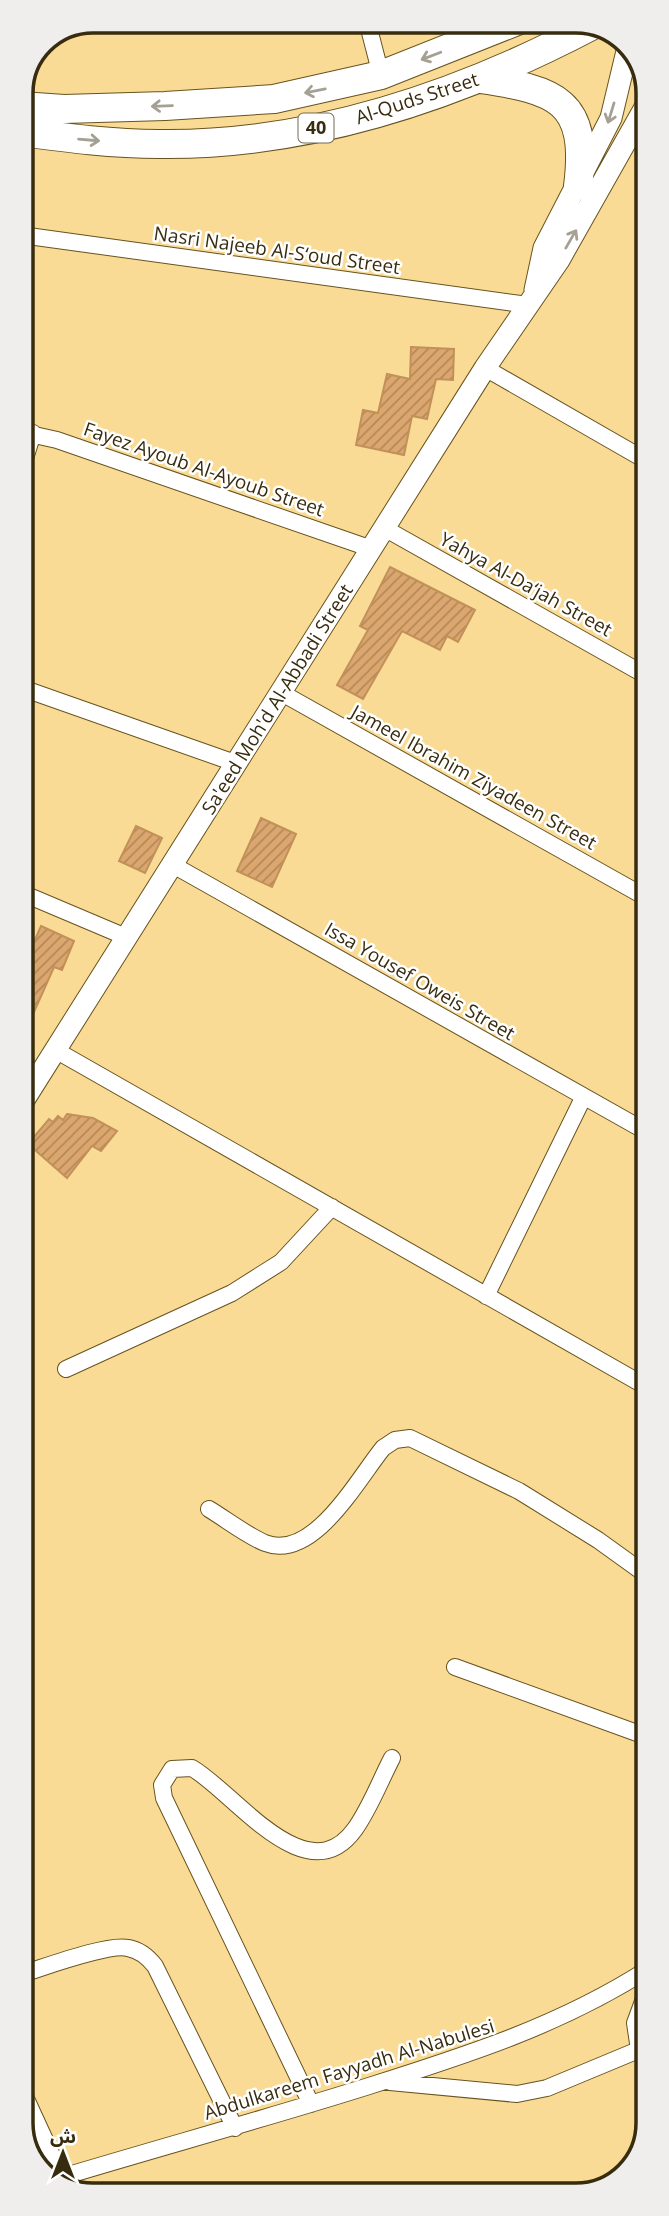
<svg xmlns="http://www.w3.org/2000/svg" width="669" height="2216" viewBox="0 0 669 2216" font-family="'Open Sans','Noto Sans Arabic',sans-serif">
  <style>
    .building { fill: url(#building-hatch); stroke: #c29059; stroke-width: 2 }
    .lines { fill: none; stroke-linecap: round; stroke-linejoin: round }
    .street-casing { stroke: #68531e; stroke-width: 18 }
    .secondary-casing { stroke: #68531e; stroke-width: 23 }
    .highway-casing { stroke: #68531e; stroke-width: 30 }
    .street { stroke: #fff; stroke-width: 16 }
    .secondary { stroke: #fff; stroke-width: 21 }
    .highway { stroke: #fff; stroke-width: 28 }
    .oneway { stroke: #a5a093 }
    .labels { text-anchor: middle; stroke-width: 5; stroke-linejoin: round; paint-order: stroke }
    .shield { fill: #fff; stroke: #746b57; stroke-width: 2 }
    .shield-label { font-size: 18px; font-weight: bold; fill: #382c0f }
    .street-label { font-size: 19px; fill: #382c0f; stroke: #fff }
    .rim { fill: none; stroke: #382c0f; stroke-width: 3.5 }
  </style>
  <defs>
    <pattern id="building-hatch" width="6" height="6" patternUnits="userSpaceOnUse" patternTransform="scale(1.75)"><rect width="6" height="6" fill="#dca76f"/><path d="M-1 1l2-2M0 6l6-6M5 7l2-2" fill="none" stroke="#b3885a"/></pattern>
  </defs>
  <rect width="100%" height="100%" fill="#f9db95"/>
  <path class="building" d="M411 347 454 349 453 380 436 379 427 419 412 416 404 455 356 445 363 410 378 413 387 374 410 379Z
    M390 567 475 610 458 642 447 636 440 650 402 631 363 699 337 685 368 630 360 626Z
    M261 818 296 834 272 887 237 871Z
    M136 826 162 838 145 873 119 861Z
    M41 926 74 941 62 970 54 967 22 1039V969Z
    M67 1114 93 1118 117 1131 101 1151 92 1146 67 1178 28 1144 49 1119 53 1122 58 1116 63 1120Z"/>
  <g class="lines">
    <defs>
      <path id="street" d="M367 21 381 75
        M21 235 528 305
        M485 368 647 461
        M21 432 57 440 372 549
        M21 471 33 433
        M384 528 647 676
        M22 688 235 763
        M280 692 647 898
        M173 865 647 1132
        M22 893 126 937
        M57 1051 647 1387
        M486 1296 583 1098
        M66 1369 232 1293 281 1262 332 1207
        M209 1509C227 1520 246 1535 265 1543 313 1562 357 1480 383 1448L395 1440 410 1438 519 1491 598 1540 648 1576
        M455 1667 648 1737
        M22 1974C45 1967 109 1943 128 1948 140 1950 148 1957 155 1966L235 2128
        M639 2050 635 2023 648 1988
        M390 2082 517 2094 547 2088 648 2046
        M22 2090 62 2177
        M311 2104 164 1798 162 1785 172 1769 192 1768C234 1792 307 1896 355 1829 370 1808 380 1781 392 1758
        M52 2180C158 2148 264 2119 369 2086 467 2055 561 2025 648 1969"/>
      <path id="secondary" d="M535 290 544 248 611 118 628 47
        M22 1103 485 368 559 260 647 104"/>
      <path id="highway" d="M480 79C556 90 589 100 578 186
        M21 106 64 109 165 106 274 99 381 75 517 21
        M21 132C67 138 113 144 159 144 311 146 460 95 593 25"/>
    </defs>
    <use href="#street" class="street-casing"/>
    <use href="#secondary" class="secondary-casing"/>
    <use href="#highway" class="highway-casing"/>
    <use href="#street" class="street"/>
    <use href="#secondary" class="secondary"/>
    <use href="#highway" class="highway"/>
  </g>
  <defs><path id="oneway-shaft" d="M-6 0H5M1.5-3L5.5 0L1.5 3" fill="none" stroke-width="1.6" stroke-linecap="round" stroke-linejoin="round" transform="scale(1.75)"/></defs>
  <g class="oneway">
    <use href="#oneway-shaft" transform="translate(431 56) rotate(159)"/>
    <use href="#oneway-shaft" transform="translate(315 91) rotate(169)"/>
    <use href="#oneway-shaft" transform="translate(162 106) rotate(178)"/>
    <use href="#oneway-shaft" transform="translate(611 113) rotate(107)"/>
    <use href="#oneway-shaft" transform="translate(89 140) rotate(5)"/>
    <use href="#oneway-shaft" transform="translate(571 239) rotate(-60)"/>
  </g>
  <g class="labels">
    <rect class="shield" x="298.5" y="113.5" width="35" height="29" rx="5"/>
    <g class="shield-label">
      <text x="316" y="134">40</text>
    </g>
    <g class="street-label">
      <text transform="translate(417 98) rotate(-18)" y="7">Al-Quds Street</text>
      <text transform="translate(277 250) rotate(8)" y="7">Nasri Najeeb Al-S‘oud Street</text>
      <text transform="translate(204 469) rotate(19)" y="7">Fayez Ayoub Al-Ayoub Street</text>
      <text transform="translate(526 584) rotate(29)" y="7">Yahya Al-Da‘jah Street</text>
      <text transform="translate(277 699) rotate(-58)" y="7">Sa'eed Moh'd Al-Abbadi Street</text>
      <text transform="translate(474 777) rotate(29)" y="7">Jameel Ibrahim Ziyadeen Street</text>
      <text transform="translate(420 981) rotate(30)" y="7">Issa Yousef Oweis Street</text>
      <text transform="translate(349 2069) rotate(-17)" y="7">Abdulkareem Fayyadh Al-Nabulesi</text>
    </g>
  </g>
  <path d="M0 0H669V2216H0ZM93 33H576A60 60 0 0 1 636 93V2123A60 60 0 0 1 576 2183H93A60 60 0 0 1 33 2123V93A60 60 0 0 1 93 33Z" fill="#efeeec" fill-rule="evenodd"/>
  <path class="rim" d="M93 33H576A60 60 0 0 1 636 93V2123A60 60 0 0 1 576 2183H93A60 60 0 0 1 33 2123V93A60 60 0 0 1 93 33Z"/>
  <g transform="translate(63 2153)" stroke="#ffffff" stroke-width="5" paint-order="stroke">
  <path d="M0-5L12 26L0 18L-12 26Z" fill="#382c0f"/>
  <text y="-10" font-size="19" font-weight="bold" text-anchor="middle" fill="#382c0f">ش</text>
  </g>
</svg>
